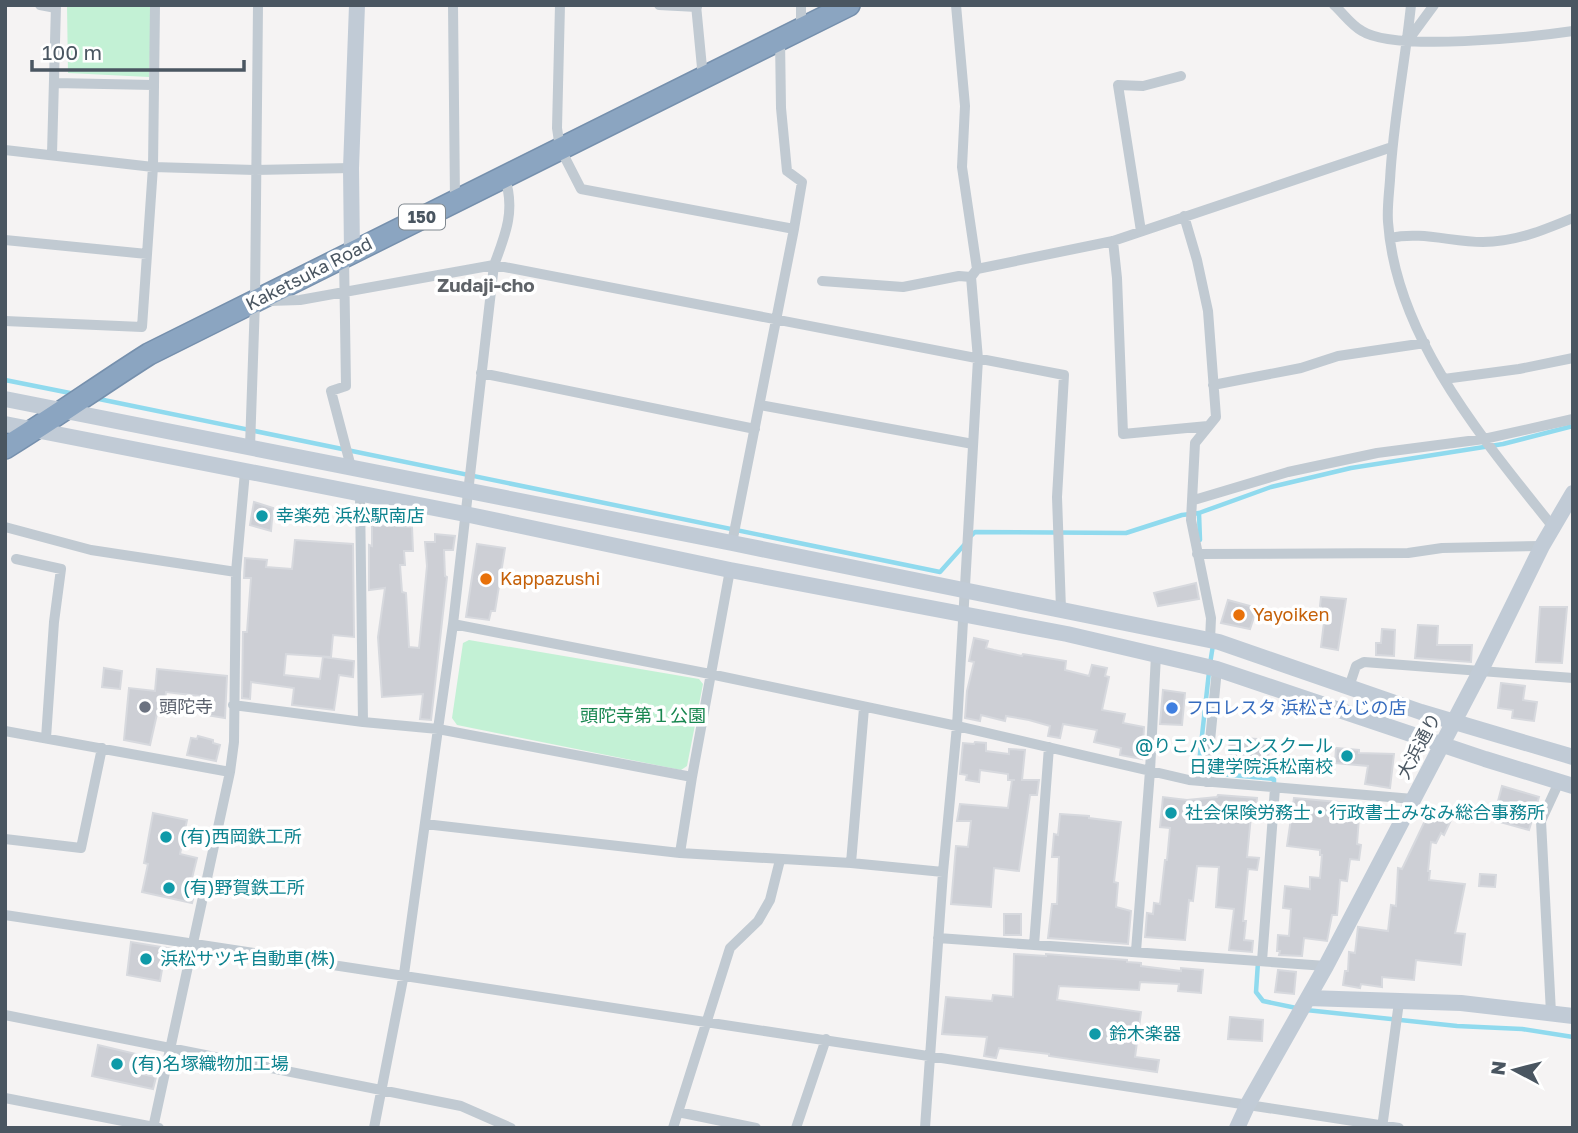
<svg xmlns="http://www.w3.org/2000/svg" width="1578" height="1133" viewBox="0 0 1578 1133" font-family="'Golos Text','Noto Sans JP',sans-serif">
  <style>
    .green { fill: #c3f1d5 }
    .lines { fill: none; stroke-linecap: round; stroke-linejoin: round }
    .stream { stroke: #90daee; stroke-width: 4.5 }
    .building { fill: #cdcfd5; stroke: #d7d9de; stroke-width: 2 }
    .highway-casing { stroke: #7690ad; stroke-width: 24 }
    .street { stroke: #c1cad2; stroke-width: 10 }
    .secondary { stroke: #c1cbd6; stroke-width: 16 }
    .highway { stroke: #8ba5c1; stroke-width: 21 }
    .culture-dot { fill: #0f9aa8; stroke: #fff; stroke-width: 2.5 }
    .food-dot { fill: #e8710a; stroke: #fff; stroke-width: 2.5 }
    .worship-dot { fill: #6b7280; stroke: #fff; stroke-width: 2.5 }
    .shop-dot { fill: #3f7fe0; stroke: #fff; stroke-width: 2.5 }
    .labels { text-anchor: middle; stroke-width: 7; stroke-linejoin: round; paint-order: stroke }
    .shield { fill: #fff; stroke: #808990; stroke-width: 2 }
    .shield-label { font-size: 16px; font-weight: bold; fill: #4a5661 }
    .street-label { font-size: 18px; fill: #4a5661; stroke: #fff }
    .culture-label { font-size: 18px; fill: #0d838f; stroke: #fff; text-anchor: start }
    .food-label { font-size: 18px; fill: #c56008; stroke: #fff; text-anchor: start }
    .worship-label { font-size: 18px; fill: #5b616d; stroke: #fff; text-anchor: start }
    .shop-label { font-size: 18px; fill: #366cbe; stroke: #fff; text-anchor: start }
    .park-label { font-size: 18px; fill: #17864f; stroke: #fff }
    .neighbourhood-label { font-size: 19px; font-weight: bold; fill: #5f6368; stroke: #fff }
  </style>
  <rect width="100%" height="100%" fill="#f5f3f3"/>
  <path class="green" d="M67 5H152L149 77 68 73Z
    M469 640 699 679 703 684 687 766 681 770 457 725 452 718 463 643Z"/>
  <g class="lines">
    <path class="stream" d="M5 380 75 394
      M94 398 940 572 965 544
      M1199 513 1200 540
      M970 537 975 532 1126 533 1182 515 1199 513 1271 487 1351 468 1503 444 1573 426
      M1210 664 1213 645
      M1209 672 1198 772 1274 779V786
      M1258 962 1256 992 1263 1001 1306 1010 1457 1026 1522 1029 1573 1037"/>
  </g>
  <path class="building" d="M254 502 273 508 271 531 250 525Z
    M372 524 412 527 413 551H404L405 565H400L402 592 406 593 409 647 419 648 427 566 425 542H435V534L455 536 453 550H444L445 576 447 577 431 720 420 719 423 694 382 697 378 637 385 588 369 590V545L372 546Z
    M295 540 353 544 354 637 333 635 331 657 286 654 284 675 320 679 323 657 354 661 353 677 339 675 334 710 292 705 294 688 251 682 250 699 242 698 243 632H247L251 578H244L245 558 267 560 266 567 292 569Z
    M477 544 505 548 495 611H491L489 620 466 617Z
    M1196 583 1199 599 1158 606 1154 593Z
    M1321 597 1346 599 1338 650 1321 647 1325 614 1320 606Z
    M1228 600 1257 608 1250 629 1221 623Z
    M1540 607H1567L1562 663 1536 662Z
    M1418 625 1438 626 1437 645H1472L1471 662 1415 658Z
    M1382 629 1395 630 1394 656 1376 655V643H1381Z
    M974 638 988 641 986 648 994 650 1022 656 1023 654 1066 661 1065 670 1089 676 1092 665 1107 668 1105 676 1109 677 1102 710 1125 714 1123 723 1144 727 1142 759 1120 755 1121 748 1094 742 1097 730 1063 724 1060 738 1048 736 1050 726 1029 720 1006 716 1005 721 981 715 980 721 965 718 967 691 974 662 969 661Z
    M104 668 122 671 120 689 102 687Z
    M157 669 227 676 225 718 206 715 208 697 166 692 163 715 157 714 150 745 124 740 129 688 155 691Z
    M1501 683 1525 686 1523 700 1537 702 1534 721 1512 718 1513 710 1498 708Z
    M1163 690 1185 693 1182 725 1160 724Z
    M198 736 213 740V743L220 745 216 761 187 755 191 738 197 739Z
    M1230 737 1270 740 1267 768 1228 765Z
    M975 742 986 743V751L1009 754V749L1025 750 1022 780H1039L1037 795H1030L1019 871 994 868 991 907 951 904 956 846 968 847 971 821H957L960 804 1008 808 1012 780H1015H1008V774L980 770 979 782 966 780 967 775 960 774 963 743 974 744Z
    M1336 748 1359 750V753L1394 754 1390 788 1365 784 1368 766 1335 763Z
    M1502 786 1539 797 1529 830 1493 820Z
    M1218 795 1257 798 1255 816H1251L1247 857 1259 858 1257 870 1248 869 1243 921H1246L1244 940 1253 941 1252 952 1229 950 1234 909 1216 907 1219 867 1197 866 1193 901 1189 900 1185 940 1145 937 1147 913 1153 914 1154 903 1160 904 1165 860H1167L1170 828 1160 827 1163 797 1187 800 1217 797Z
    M1294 798 1360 804 1357 844 1361 845 1359 860 1350 859 1347 881 1340 880 1337 915H1332L1327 941 1304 938 1302 956 1279 955 1280 951H1277L1278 935 1289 936 1291 909 1283 908 1285 886 1310 889V877L1320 878 1322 855H1320V850L1287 846Z
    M1431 808 1452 818 1444 835 1441 833 1436 843 1431 842 1428 871H1430L1429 880 1465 884 1455 933 1465 934 1461 965 1416 960 1414 980 1382 977V987L1361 984 1360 988 1343 985 1345 971H1348L1349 952 1355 953 1358 927 1388 931 1391 905 1396 906 1398 868 1402 869Z
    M153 813 187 820 180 854 197 858 191 882 197 884 192 903 142 892 148 864 144 863Z
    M1060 814 1089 816V818L1121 822 1114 882 1118 883 1116 907 1131 911 1128 944 1048 938 1052 904H1057L1059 857H1052L1054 834 1058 835Z
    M1480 874 1496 875 1495 887 1479 886Z
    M1004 914H1021V935H1004Z
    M131 942 180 950 179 960 164 958 160 981 127 975Z
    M1014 954 1046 956V954L1127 960V962L1141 963V966L1181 971V968L1203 970 1201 993 1178 991 1179 984 1140 982 1139 990 1059 986 1057 1000 1141 1012 1135 1057 1159 1060 1157 1072 1049 1056V1054L999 1048 996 1058 984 1056 987 1037 942 1034 946 997 992 1001 993 995 1013 997Z
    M1278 970 1296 972 1294 994 1275 992Z
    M1230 1017 1263 1020 1262 1041 1228 1039Z
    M98 1045 140 1055 137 1073 156 1077 153 1089 92 1076Z"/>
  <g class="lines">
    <defs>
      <path id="highway" d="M5 448C54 418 100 385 149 354L849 5"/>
    </defs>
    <use href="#highway" class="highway-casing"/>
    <path class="street" d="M40 5 56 8
      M453 5 455 201
      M560 5 557 128 560 148 581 189 794 229 732 543
      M659 5 697 7
      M696 5 703 78
      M956 5 965 106 962 167 977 269
      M1334 5C1343 13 1351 25 1362 31 1395 52 1532 37 1573 31
      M1411 5C1405 64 1393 121 1390 180 1389 194 1387 208 1388 222 1396 338 1484 440 1553 527
      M801 29V5
      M780 39 781 108 787 171 802 182 794 229
      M1409 39 1434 5
      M55 83 153 85
      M5 150 153 167 255 170 351 168
      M52 154 56 5
      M1184 216 1197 260 1208 311 1216 417 1195 443 1191 520 1211 618 1210 640
      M1141 231 1118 85 1143 86 1181 76
      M1390 238C1421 231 1452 242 1483 242 1515 242 1544 230 1573 218
      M5 240 147 254
      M1113 241 1117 278 1123 434 1208 426
      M344 257 346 386 331 391 351 467
      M822 281 903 287 959 276 971 277
      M269 301 300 300 494 265 1064 375 1057 497 1061 609
      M5 321 142 327 153 167 155 5
      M481 373 755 429
      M1444 379 1519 369 1573 358
      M1213 385 1301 368 1338 356 1425 343
      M760 405 973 444
      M250 447 255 301 258 5
      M360 495 363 722
      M1194 500 1288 472 1377 453 1484 439 1573 419
      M5 527 91 550 236 572
      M1197 554 1408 553 1442 548 1542 546
      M16 559 61 569 54 622 46 738
      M453 624 710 674 957 726 1189 780 1413 799
      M1349 687 1356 666 1364 662 1573 678
      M233 705 363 722 438 729 692 777 730 570
      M5 731 230 772
      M1206 782 1217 669
      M425 824 680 853 851 863 943 872
      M5 839 81 848 102 748
      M680 853 692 777
      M851 863 864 708
      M5 915 1399 1128
      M938 938 1326 966
      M1034 945 1049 747
      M1136 951 1150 771 1156 655
      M1262 961 1275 788
      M1551 1013 1541 821 1559 782
      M5 1015 461 1106 511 1128
      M5 1098 159 1128
      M678 1112 756 1128
      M153 1128 230 772 234 742 236 572 245 472
      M374 1128 404 974 438 729 453 624 494 265C506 234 516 208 504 176
      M673 1128 730 948 758 921 770 900 780 860
      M796 1128 826 1039
      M925 1128 943 872 957 726 978 359 971 277 977 269 1113 241 1392 147
      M1382 1128 1399 1002"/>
    <path class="secondary" d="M352 253 351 168 357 5
      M5 399 732 543 1219 642 1421 712 1573 757
      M5 424 465 514 730 570 1067 634 1217 669 1485 759 1573 786
      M1308 998 1461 1003 1573 1016
      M1237 1128 1248 1104 1326 966 1480 672 1542 546 1573 493"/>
    <use href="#highway" class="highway"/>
  </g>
  <g class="culture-dot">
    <circle cx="262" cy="516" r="7"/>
    <circle cx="1347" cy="756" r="7"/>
    <circle cx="1171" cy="813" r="7"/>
    <circle cx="166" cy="837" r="7"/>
    <circle cx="169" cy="888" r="7"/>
    <circle cx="146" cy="959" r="7"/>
    <circle cx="1095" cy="1034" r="7"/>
    <circle cx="117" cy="1064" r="7"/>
  </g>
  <g class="food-dot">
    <circle cx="486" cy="579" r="7"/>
    <circle cx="1239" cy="615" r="7"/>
  </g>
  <circle class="worship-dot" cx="145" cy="707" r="7"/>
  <circle class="shop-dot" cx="1172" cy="708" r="7"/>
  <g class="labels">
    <rect class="shield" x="399" y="204.5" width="46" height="25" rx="5"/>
    <g class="shield-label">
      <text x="422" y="223">150</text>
    </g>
    <g class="street-label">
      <text transform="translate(309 274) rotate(-27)" y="6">Kaketsuka Road</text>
      <text transform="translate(1419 746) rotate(-62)" y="6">大浜通り</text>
    </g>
    <g class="culture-label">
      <text x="276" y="522">幸楽苑 浜松駅南店</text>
      <text x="1333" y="752" text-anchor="end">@りこパソコンスクール<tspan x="1333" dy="21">日建学院浜松南校</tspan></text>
      <text x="1185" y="819">社会保険労務士・行政書士みなみ総合事務所</text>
      <text x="180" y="843">(有)西岡鉄工所</text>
      <text x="183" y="894">(有)野賀鉄工所</text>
      <text x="160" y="965">浜松サツキ自動車(株)</text>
      <text x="1109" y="1040">鈴木楽器</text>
      <text x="131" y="1070">(有)名塚織物加工場</text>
    </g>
    <g class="food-label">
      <text x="500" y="585">Kappazushi</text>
      <text x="1253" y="621">Yayoiken</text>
    </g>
    <g class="worship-label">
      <text x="159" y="713">頭陀寺</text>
    </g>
    <g class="shop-label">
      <text x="1186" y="714">フロレスタ 浜松さんじの店</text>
    </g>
    <g class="park-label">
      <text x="643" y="722">頭陀寺第１公園</text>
    </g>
    <g class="neighbourhood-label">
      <text x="486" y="292">Zudaji-cho</text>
    </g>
  </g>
  <rect width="1578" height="1133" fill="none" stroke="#4a5661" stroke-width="14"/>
  <g transform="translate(1515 1070) rotate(277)" stroke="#ffffff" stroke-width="5" paint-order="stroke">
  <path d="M0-5L12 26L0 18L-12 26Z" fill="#4a5661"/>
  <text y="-10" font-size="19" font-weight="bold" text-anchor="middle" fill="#4a5661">N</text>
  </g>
  <path d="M32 60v10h212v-10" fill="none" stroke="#4a5661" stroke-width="3.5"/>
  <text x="42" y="60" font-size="21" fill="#4a5661" stroke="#ffffff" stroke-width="5" paint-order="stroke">100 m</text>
</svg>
